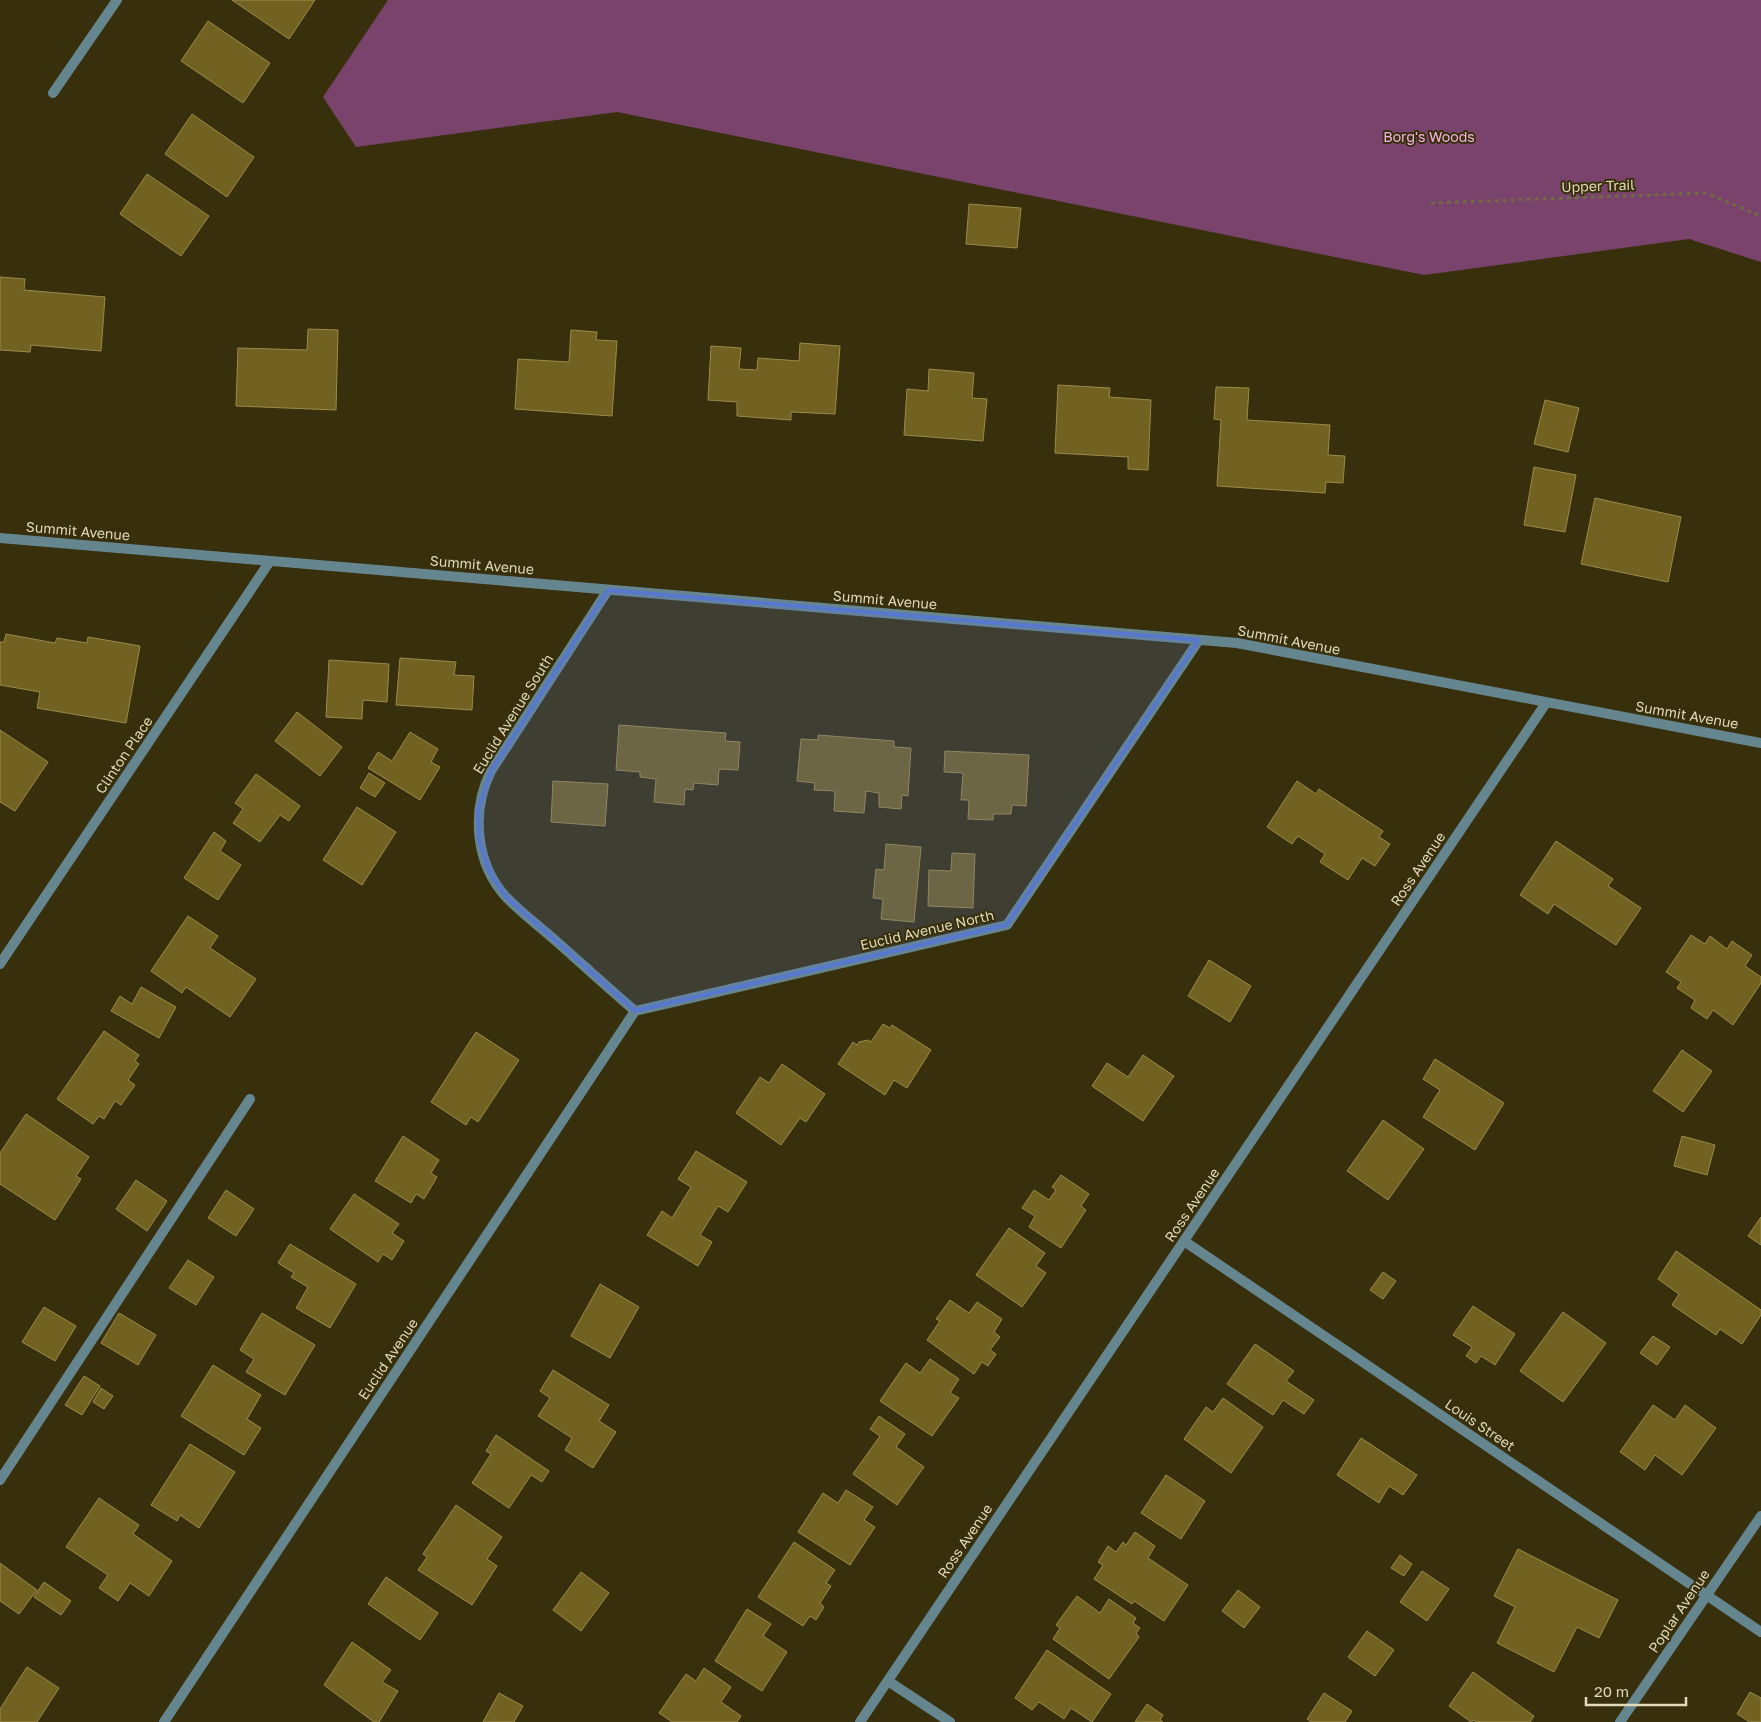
<svg xmlns="http://www.w3.org/2000/svg" width="1761" height="1722" viewBox="0 0 1761 1722" font-family="'Golos Text',sans-serif">
  <style>
    .green { fill: #79436c }
    .building { fill: #716222; stroke: #9b8b4a }
    .lines { fill: none; stroke-linecap: round; stroke-linejoin: round }
    .path { stroke: #716947; stroke-width: 3; stroke-dasharray: 4 4; stroke-linecap: butt }
    .lane { stroke: #65868f; stroke-width: 10 }
    .street { stroke: #65868f; stroke-width: 10 }
    .marked { fill: #5878cf; fill-opacity: 0.2; stroke: #5878cf; stroke-width: 4; stroke-linejoin: round }
    .labels { text-anchor: middle; stroke-width: 4; stroke-linejoin: round; paint-order: stroke }
    .park-label { font-size: 14px; fill: #f7b2e4; stroke: #38300d }
    .street-label { font-size: 14px; fill: #e1dab9; stroke: #38300d }
  </style>
  <rect width="100%" height="100%" fill="#38300d"/>
  <path class="green" d="M388 0H1761V262L1689 239 1424 275 617 112 356 147 323 97Z"/>
  <path class="building" d="M232 0H315L289 39Z
    M208 21 270 63 243 103 181 61Z
    M192 114 254 157 227 197 165 154Z
    M147 174 209 216 181 256 120 214Z
    M969 204 1021 208 1017 248 966 244Z
    M0 277 25 279 24 290 105 297 101 351 31 345 30 352 0 350Z
    M308 329 338 330 336 410 236 406 238 348 307 350Z
    M571 330 597 332 596 340 617 341 612 416 515 409 518 359 569 362Z
    M800 343 840 346 835 414 791 412V420L737 416V402L708 400 711 346 741 348 739 369 757 370 758 358 799 361Z
    M929 369 974 373 972 398 987 399 983 441 904 435 907 389 928 391Z
    M1058 385 1110 388 1109 397 1151 400 1148 470 1128 469V457L1055 453Z
    M1216 387 1249 388 1247 420 1330 425 1328 455 1345 456 1343 483 1326 482 1325 493 1217 486 1221 420 1214 419Z
    M1545 400 1579 408 1568 452 1534 444Z
    M1534 467 1576 475 1565 532 1524 525Z
    M1595 498 1681 517 1668 582 1581 564Z
    M6 634 55 643 57 638 87 643 88 637 140 646 126 723 37 708 40 692 0 685V642H4Z
    M400 658 456 662 454 675 474 676 472 710 396 705Z
    M329 660 389 664 387 702 363 700 362 719 326 717Z
    M297 712 342 747 320 776 275 741Z
    M619 725 726 733 725 741 740 742 738 770 719 769 718 785 694 783 693 790 685 789 684 805 654 802 656 779 640 777V772L616 770Z
    M0 730 48 762 15 811 0 802Z
    M410 732 438 749 431 762 440 767 420 800 368 768 378 752 392 761Z
    M818 735 894 741V747L911 748 908 796 902 795 901 809 879 807V793L866 791 864 813 834 811 835 791 814 790 815 783 797 781 801 739 818 740Z
    M945 751 1029 755 1026 806 1012 805 1011 814H993V820L968 819 969 800H961L963 773 944 772Z
    M369 773 385 783 375 797 360 788Z
    M256 774 300 806 289 821 280 815 260 842 233 823 243 809 235 803Z
    M553 781 608 784 605 826 551 822Z
    M1297 781 1316 794 1319 789 1383 831 1379 837 1390 844 1375 866 1362 858 1348 880 1320 862 1325 854 1298 836 1292 844 1267 827Z
    M357 807 396 832 362 885 323 860Z
    M214 832 226 841 220 851 241 865 218 900 184 878Z
    M1556 841 1613 879 1608 886 1641 908 1616 945 1554 904 1548 914 1520 895Z
    M886 844 921 847 914 922 881 919 883 899 873 898 876 869 884 870Z
    M952 853 975 854 973 908 928 906 929 870 951 871Z
    M188 916 218 936 210 948 256 979 230 1017 186 987 182 993 151 971Z
    M1691 935 1705 944 1710 936 1727 949 1732 941 1752 955 1745 966 1761 977V983L1733 1025 1713 1010 1707 1019 1691 1008 1695 1000 1677 988 1681 982 1666 972Z
    M1209 960 1251 986 1230 1022 1188 996Z
    M141 987 176 1007 159 1038 111 1011 120 996 132 1004Z
    M883 1024 890 1028 892 1025 931 1050 907 1088 894 1080 885 1095 838 1064 853 1042 857 1045 859 1042 868 1040 871 1042Z
    M104 1031 139 1055 135 1061 139 1064 128 1080 135 1085 121 1105 115 1101 104 1119 99 1116 93 1124 57 1099Z
    M476 1032 519 1060 478 1122 471 1117 466 1125 431 1102Z
    M1682 1050 1712 1071 1683 1112 1653 1091Z
    M1143 1055 1174 1076 1143 1121 1092 1086 1107 1063 1128 1077Z
    M1435 1059 1504 1103 1475 1150 1423 1117 1440 1090 1423 1079Z
    M782 1064 825 1094 806 1122 800 1118 781 1145 736 1113 760 1077 769 1083Z
    M26 1114 89 1157 76 1176 81 1179 55 1220 0 1184V1153Z
    M1383 1120 1424 1149 1388 1200 1347 1171Z
    M403 1136 439 1160 431 1173 437 1177 424 1199 416 1194 411 1203 375 1181Z
    M1682 1136 1715 1145 1707 1175 1674 1166Z
    M696 1151 747 1182 728 1212 718 1206 700 1235 712 1242 698 1266 647 1235 662 1211 672 1218 691 1187 678 1179Z
    M1061 1175 1089 1194 1081 1206 1086 1210 1061 1248 1029 1227 1035 1216 1022 1208 1034 1190 1049 1200 1056 1190 1052 1187Z
    M136 1180 167 1201 147 1231 116 1209Z
    M226 1190 254 1209 236 1236 208 1218Z
    M354 1194 399 1224 392 1233 404 1241 392 1260 383 1254 378 1262 330 1229Z
    M1761 1217V1245L1748 1236Z
    M1009 1228 1045 1253 1036 1266 1046 1273 1022 1307 976 1275Z
    M290 1244 356 1284 330 1328 296 1308 308 1287 291 1277 294 1273 278 1263Z
    M1676 1251 1761 1310V1315L1742 1344 1720 1329 1716 1335 1672 1305 1679 1294 1658 1279Z
    M188 1260 214 1277 196 1305 169 1288Z
    M1383 1272 1396 1281 1383 1299 1370 1290Z
    M600 1284 639 1307 610 1358 571 1336Z
    M950 1300 969 1313 977 1302 1002 1319 994 1332 1000 1337 990 1350 996 1354 988 1366 982 1362 974 1374 927 1340 940 1321 936 1319Z
    M1473 1306 1515 1334 1495 1365 1481 1356 1476 1363 1466 1356 1472 1347 1453 1335Z
    M44 1307 76 1326 55 1361 22 1342Z
    M1563 1312 1606 1343 1563 1402 1520 1371Z
    M119 1313 156 1335 138 1365 101 1343Z
    M262 1313 315 1345 285 1395 246 1372 254 1359 240 1350Z
    M1653 1336 1670 1347 1657 1365 1640 1353Z
    M1255 1344 1294 1371 1286 1381 1314 1400 1304 1414 1283 1400 1273 1415 1227 1384Z
    M930 1359 959 1379 950 1393 959 1398 932 1436 880 1401 906 1363 920 1373Z
    M213 1365 261 1395 247 1419 261 1428 244 1455 181 1416Z
    M553 1370 609 1405 599 1421 616 1432 593 1468 565 1450 572 1438 538 1416 550 1398 540 1391Z
    M84 1376 100 1386 82 1415 65 1405Z
    M101 1388 113 1396 104 1409 93 1402Z
    M1223 1398 1263 1427 1231 1473 1184 1439 1206 1407 1213 1412Z
    M1653 1405 1675 1420 1685 1405 1716 1428 1682 1475 1655 1455 1645 1470 1620 1452Z
    M879 1416 905 1434 896 1447 924 1467 897 1505 853 1474 880 1436 870 1429Z
    M496 1435 549 1471 542 1482 531 1475 509 1508 472 1483 491 1454 486 1451Z
    M1361 1438 1417 1475 1403 1495 1389 1486 1379 1503 1337 1475Z
    M190 1444 235 1472 199 1528 180 1515 177 1521 151 1505Z
    M1166 1475 1205 1501 1181 1539 1141 1513Z
    M846 1490 873 1507 864 1520 875 1527 850 1565 798 1532 823 1493 838 1503Z
    M99 1498 139 1525 133 1534 172 1561 149 1596 130 1583 118 1601 99 1588 108 1575 66 1547Z
    M456 1505 502 1537 487 1559 497 1566 472 1605 418 1570 427 1557 423 1554Z
    M1135 1532 1155 1546 1148 1558 1188 1585 1164 1621 1134 1601 1132 1604 1094 1579 1103 1565 1098 1562 1108 1546 1116 1552 1123 1542 1126 1545Z
    M794 1542 835 1570 826 1583 831 1586 820 1603 824 1607 816 1620 810 1616 803 1626 758 1597Z
    M1518 1549 1618 1600 1599 1638 1577 1627 1554 1672 1497 1643 1515 1607 1494 1596Z
    M1400 1555 1412 1564 1404 1576 1391 1568Z
    M0 1563 37 1590 19 1614 0 1601Z
    M1422 1571 1449 1589 1427 1621 1400 1602Z
    M581 1572 609 1593 581 1631 553 1610Z
    M386 1577 438 1613 420 1640 368 1604Z
    M44 1582 71 1601 61 1615 34 1597Z
    M1238 1590 1260 1607 1244 1628 1222 1611Z
    M1077 1596 1100 1613 1109 1599 1136 1618 1133 1623 1140 1628 1136 1633 1139 1637 1109 1679 1053 1639 1060 1628 1056 1625Z
    M747 1609 771 1624 763 1636 787 1652 762 1691 715 1661Z
    M1367 1631 1394 1650 1375 1676 1348 1657Z
    M352 1642 391 1670 382 1682 398 1691 379 1722H374L324 1685Z
    M1047 1650 1111 1694 1092 1722 1071 1708 1064 1719 1039 1702 1032 1710 1015 1698Z
    M27 1667 59 1688 37 1722H0V1709Z
    M704 1668 731 1687 721 1702 741 1716 737 1722H672L659 1713 686 1674 696 1681Z
    M1473 1672 1534 1716 1530 1722H1476L1474 1720 1471 1722 1449 1706Z
    M1750 1692 1761 1698V1722H1750L1737 1714Z
    M499 1693 523 1706 514 1722H483Z
    M1324 1693 1352 1711 1345 1722H1311L1307 1719Z
    M1147 1704 1163 1715 1160 1720 1163 1722H1135Z"/>
  <g class="lines">
    <path class="path" d="M1431 203 1706 193 1761 216"/>
    <path class="lane" d="M0 1480 250 1099"/>
    <path class="street" d="M53 93 117 0
      M0 538 1237 643 1761 743
      M608 590 491 771C471 811 475 864 507 898 522 913 540 927 556 941 582 964 608 988 635 1011
      M0 964 270 561
      M635 1011 1007 925 1199 640
      M1184 1241 1761 1632
      M888 1681 950 1722
      M164 1722 635 1011
      M860 1722 1546 703
      M1620 1722 1761 1516"/>
  </g>
  <path class="marked" d="M608 590 1199 640 1007 925 635 1011 506 897 489 871 479 841 478 810 491 771Z"/>
  <g class="labels">
    <g class="park-label">
      <text x="1429" y="142">Borg's Woods</text>
    </g>
    <g class="street-label">
      <text transform="translate(1598 186) rotate(-2)" y="5">Upper Trail</text>
      <text transform="translate(78 531) rotate(5)" y="5">Summit Avenue</text>
      <text transform="translate(482 565) rotate(5)" y="5">Summit Avenue</text>
      <text transform="translate(885 600) rotate(5)" y="5">Summit Avenue</text>
      <text transform="translate(1289 640) rotate(11)" y="5">Summit Avenue</text>
      <text transform="translate(513 714) rotate(-58)" y="5">Euclid Avenue South</text>
      <text transform="translate(1687 715) rotate(10)" y="5">Summit Avenue</text>
      <text transform="translate(124 755) rotate(-56)" y="5">Clinton Place</text>
      <text transform="translate(1418 869) rotate(-56)" y="5">Ross Avenue</text>
      <text transform="translate(927 930) rotate(-13)" y="5">Euclid Avenue North</text>
      <text transform="translate(1192 1205) rotate(-56)" y="5">Ross Avenue</text>
      <text transform="translate(388 1359) rotate(-56)" y="5">Euclid Avenue</text>
      <text transform="translate(1480 1425) rotate(34)" y="5">Louis Street</text>
      <text transform="translate(965 1541) rotate(-56)" y="5">Ross Avenue</text>
      <text transform="translate(1679 1611) rotate(-56)" y="5">Poplar Avenue</text>
    </g>
  </g>
  <path d="M1586 1697v8h100v-8" fill="none" stroke="#e1dab9" stroke-width="2.5"/>
  <text x="1594" y="1697" font-size="15" fill="#e1dab9" stroke="#38300d" stroke-width="4" paint-order="stroke">20 m</text>
</svg>
